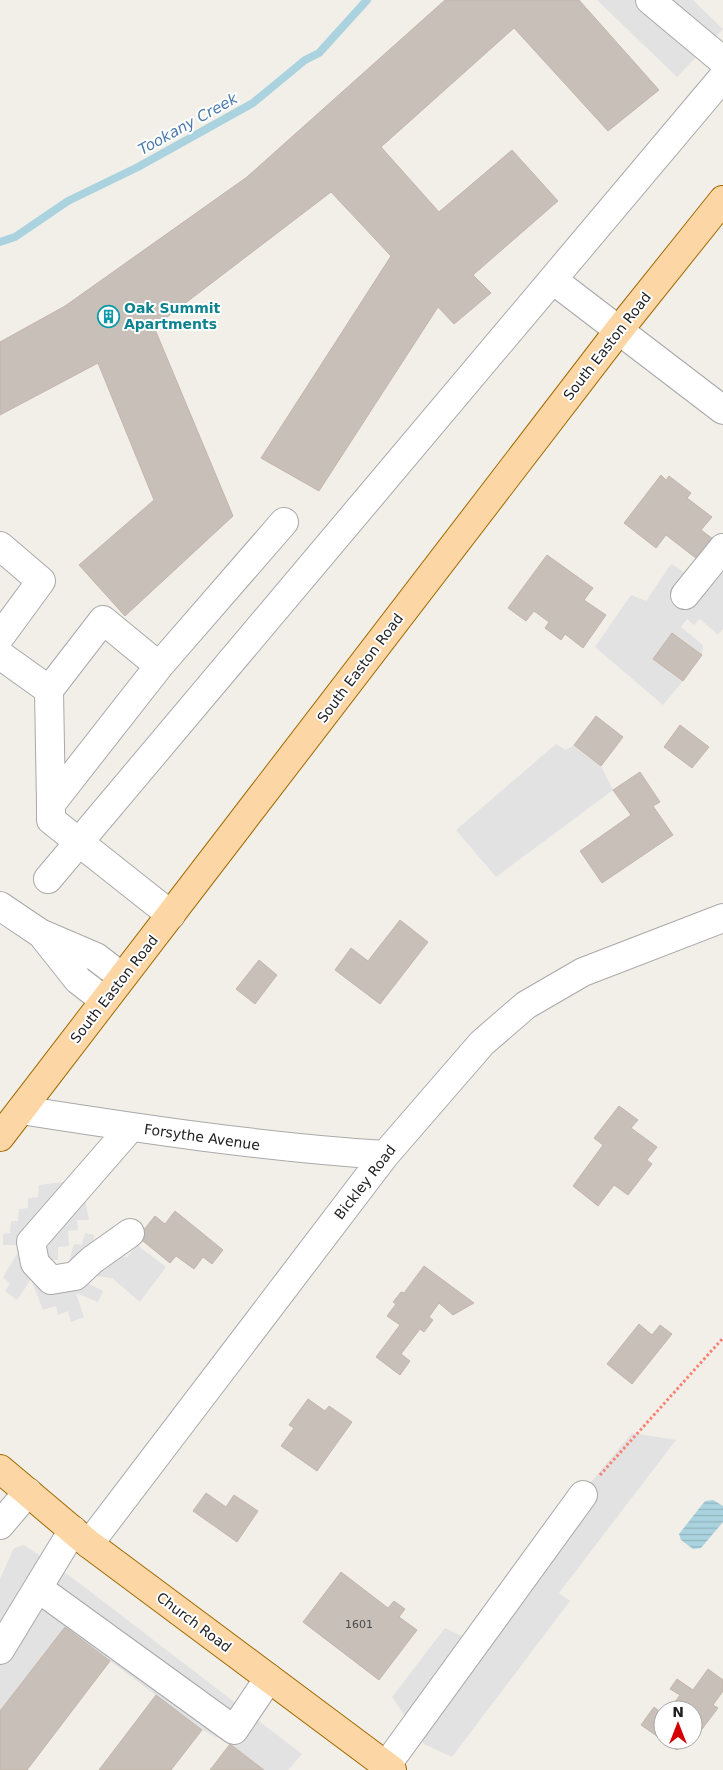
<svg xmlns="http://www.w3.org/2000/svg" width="723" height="1770" viewBox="0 0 723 1770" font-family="'DejaVu Sans',sans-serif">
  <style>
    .parking { fill: #e2e2e2 }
    .water { fill: url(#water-rules) }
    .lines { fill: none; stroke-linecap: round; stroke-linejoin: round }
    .stream { stroke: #aad3df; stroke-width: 8 }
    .building { fill: #c7bfb8; stroke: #c4b6ab }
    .minor-casing { stroke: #a9a9a9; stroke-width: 30 }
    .major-casing { stroke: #a06b00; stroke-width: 30 }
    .path { stroke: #fa8072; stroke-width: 3; stroke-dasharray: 2.5 2.5; stroke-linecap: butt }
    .minor { stroke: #fff; stroke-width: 28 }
    .major { stroke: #fcd6a4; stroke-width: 28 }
    .labels { text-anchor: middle; stroke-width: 4; stroke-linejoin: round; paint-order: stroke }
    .number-label { font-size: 11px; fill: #4b4948 }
    .culture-label { font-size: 14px; font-weight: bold; fill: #0d838f; stroke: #fff; text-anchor: start }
    .street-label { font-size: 14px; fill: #222; stroke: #fff }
    .water-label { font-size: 15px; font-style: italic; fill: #4a7aab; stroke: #fff }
  </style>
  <defs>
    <pattern id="water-rules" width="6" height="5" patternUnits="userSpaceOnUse" patternTransform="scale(1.25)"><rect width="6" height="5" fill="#aad3df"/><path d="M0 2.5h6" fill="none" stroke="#92b5bf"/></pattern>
  </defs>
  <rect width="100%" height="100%" fill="#f2efe9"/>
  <path class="parking" d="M597 0H693L723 29 677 77Z
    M723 540V629L718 635 700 619 694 625 687 619 681 627 703 645 702 655 672 633 683 681 663 705 595 647 631 595 646 601 671 564 693 577Z
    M556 744 566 750 574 745 601 766 613 790 496 877 456 830Z
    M71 1181 85 1198 89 1220H77L78 1230 68 1231 69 1246 58 1247V1260H47V1243H45L43 1261 66 1272 74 1244 82 1245 85 1233 94 1235 93 1254 127 1257 137 1245 166 1267 140 1302 112 1278 95 1276 87 1283 103 1291 98 1302 76 1293 84 1317 71 1322 68 1311 58 1315 56 1306 43 1310 31 1279 17 1300 5 1291 10 1284 3 1277 23 1245H3V1234L10 1233 11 1221H18L19 1209 28 1208V1198L38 1197 39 1185Z
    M632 1433 676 1440 559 1593 570 1601 452 1757 424 1744 392 1697 445 1628 462 1636Z
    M24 1545 74 1579 302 1754 288 1770H264L230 1744 202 1730 65 1627 0 1711V1579L14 1548Z"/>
  <path class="water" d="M713 1500 723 1506V1522L701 1548 693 1549 681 1540 679 1534 705 1501Z"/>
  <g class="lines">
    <path class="stream" d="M0 242 15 237 68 201 138 167 253 103 305 60 319 53 367 0"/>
  </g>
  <path class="building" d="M445 0H579L659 90 608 131 514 28 381 147 439 212 512 150 558 201 473 275 491 293 454 324 438 307 319 491 261 458 391 256 331 192 154 327 233 516 125 616 79 565 154 500 98 363 0 415V342L65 306 247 177Z
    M661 475 666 480 669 476 691 493 687 498 712 517 701 530 713 539 697 559 666 535 656 548 624 523Z
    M547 555 593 588 584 600 606 615 583 648 565 634 561 640 545 628 549 622 534 611 526 621 508 608Z
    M672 633 702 655 683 681 653 659Z
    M596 716 623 737 601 766 574 745Z
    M680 725 709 747 692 768 664 747Z
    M640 772 660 802 653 806 673 835 602 883 580 851 631 815 613 790Z
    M400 920 428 942 380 1004 335 970 351 948 368 961Z
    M259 960 277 975 255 1004 236 989Z
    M619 1106 638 1120 631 1128 657 1147 647 1160 652 1164 628 1195 614 1185 598 1206 573 1186 603 1145 594 1138Z
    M175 1211 223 1250 212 1264 203 1257 194 1269 176 1256 170 1263 138 1237 155 1216 165 1224Z
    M424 1266 474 1303 453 1315 439 1303 429 1317 433 1320 424 1332 420 1329 401 1354 410 1361 400 1375 376 1357 400 1325 387 1316 396 1304 393 1302 401 1292 404 1293Z
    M639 1324 652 1335 660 1325 672 1334 632 1384 607 1364Z
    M308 1399 325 1411 329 1406 352 1422 317 1471 281 1446 294 1428 289 1425Z
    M206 1493 226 1507 234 1495 258 1511 237 1542 193 1511Z
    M341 1572 388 1608 394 1601 405 1609 399 1617 417 1630 379 1680 303 1622Z
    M65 1627 110 1661 27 1770H0V1711Z
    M708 1669 723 1680V1691L713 1705 718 1708 693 1741 691 1740 693 1710H669L680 1695 670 1689 677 1679 693 1690Z
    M156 1695 202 1730 171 1770H99Z
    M654 1707 663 1714V1740H684L677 1750 641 1725Z
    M230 1744 264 1770H210Z"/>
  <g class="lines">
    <defs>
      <path id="minor" d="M650 0 723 61
        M553 280 723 410
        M0 546 41 581 0 637
        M685 595 723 548
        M0 655 49 690
        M159 666 284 522
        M51 804 159 666 103 620 49 690 51 804V820L171 915
        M48 879 723 77
        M0 906 40 933 96 957 122 977
        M43 936 78 980 104 1000
        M21 1110C142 1129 262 1147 385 1155
        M130 1233 92 1260 75 1276 51 1280 35 1263 31 1242 131 1127
        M0 1525 28 1492
        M89 1544 385 1155 482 1043 526 1005 583 972 723 918
        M38 1588 234 1730 269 1678
        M0 1650 73 1530
        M383 1770 583 1495"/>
      <path id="major" d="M0 1137 619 330 723 200
        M0 1469 89 1544 392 1770"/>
    </defs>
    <use href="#minor" class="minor-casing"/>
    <use href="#major" class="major-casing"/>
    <path class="path" d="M600 1475 723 1338"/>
    <use href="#minor" class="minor"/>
    <use href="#major" class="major"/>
  </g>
  <defs>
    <symbol id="building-ring" viewBox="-11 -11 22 22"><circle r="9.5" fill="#fff" stroke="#0f9aa8" stroke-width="1.5"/><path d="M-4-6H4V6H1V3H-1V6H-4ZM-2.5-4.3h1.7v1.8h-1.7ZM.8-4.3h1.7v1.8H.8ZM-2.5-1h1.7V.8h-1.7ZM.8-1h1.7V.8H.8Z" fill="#0f9aa8"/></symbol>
  </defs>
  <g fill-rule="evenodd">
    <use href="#building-ring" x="96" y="304" width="25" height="25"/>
  </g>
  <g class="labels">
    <g class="number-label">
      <text x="359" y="1628">1601</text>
    </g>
    <g class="culture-label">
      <text x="124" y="313">Oak Summit<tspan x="124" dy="16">Apartments</tspan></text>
    </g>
    <g class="street-label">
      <text transform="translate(607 346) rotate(-52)" y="5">South Easton Road</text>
      <text transform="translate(360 668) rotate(-53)" y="5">South Easton Road</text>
      <text transform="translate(114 989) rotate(-52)" y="5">South Easton Road</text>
      <text transform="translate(202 1137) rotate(8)" y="5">Forsythe Avenue</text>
      <text transform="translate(365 1182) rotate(-52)" y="5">Bickley Road</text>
      <text transform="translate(194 1622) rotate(37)" y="5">Church Road</text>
    </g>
    <g class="water-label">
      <text transform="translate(188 124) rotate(-29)" y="5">Tookany Creek</text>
    </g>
  </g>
  <g transform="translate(678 1725)"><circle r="24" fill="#ffffff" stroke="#a7a7a7"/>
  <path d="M0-4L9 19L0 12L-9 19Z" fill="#d40000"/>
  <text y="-8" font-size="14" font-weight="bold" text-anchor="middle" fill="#222222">N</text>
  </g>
</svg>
